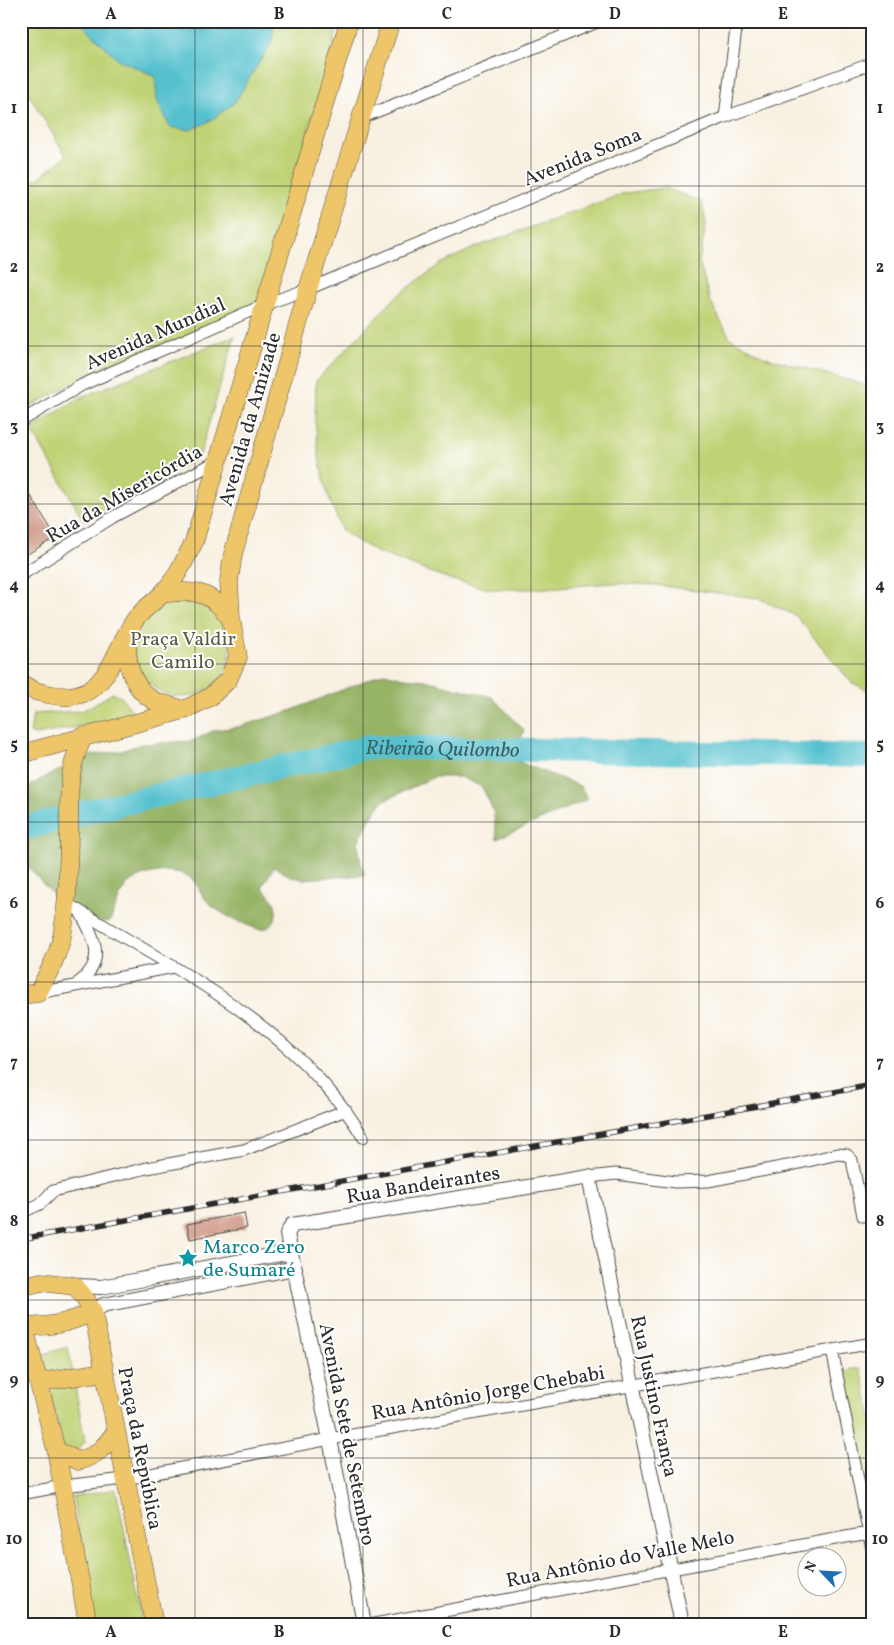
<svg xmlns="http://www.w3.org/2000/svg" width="894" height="1645" viewBox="0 0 894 1645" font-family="Vollkorn,serif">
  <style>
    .green { fill: #bfd275; stroke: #757e50 }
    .forest { fill: #97b466; stroke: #617048 }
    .water { fill: #55c1ce; stroke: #40767c }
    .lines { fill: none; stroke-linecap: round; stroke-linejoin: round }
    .river { stroke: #55c1ce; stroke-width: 24 }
    .building { fill: #d19e8c }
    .minor-casing { stroke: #4a4946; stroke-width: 13 }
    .tertiary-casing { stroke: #4a4946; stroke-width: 16 }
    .primary-casing { stroke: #4a4946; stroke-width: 19 }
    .minor { stroke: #fff; stroke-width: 11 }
    .tertiary { stroke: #fff; stroke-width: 14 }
    .primary { stroke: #eec569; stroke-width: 18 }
    .rail-casing { stroke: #2b2b2b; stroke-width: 5.5 }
    .rail { stroke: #fff; stroke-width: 4; stroke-dasharray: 11; stroke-linecap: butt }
    .grid { fill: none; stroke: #2b2b2b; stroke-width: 1; stroke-opacity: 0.55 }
    .labels { text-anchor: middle; stroke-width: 4; stroke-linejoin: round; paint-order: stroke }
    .street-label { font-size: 20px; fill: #2b2b2b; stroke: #fff }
    .park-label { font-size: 20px; fill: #575d41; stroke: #fff }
    .culture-label { font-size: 20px; fill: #0d838f; stroke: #fff; text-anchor: start }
    .water-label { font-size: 21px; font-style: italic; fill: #3a6064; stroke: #fff }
    .neatline { fill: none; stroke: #2b2b2b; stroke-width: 2 }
    .grid-label { font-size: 16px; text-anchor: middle; font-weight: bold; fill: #2b2b2b }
  </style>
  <rect width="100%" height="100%" fill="#fff"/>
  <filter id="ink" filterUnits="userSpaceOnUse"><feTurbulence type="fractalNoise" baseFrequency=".02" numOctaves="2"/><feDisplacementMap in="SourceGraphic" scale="10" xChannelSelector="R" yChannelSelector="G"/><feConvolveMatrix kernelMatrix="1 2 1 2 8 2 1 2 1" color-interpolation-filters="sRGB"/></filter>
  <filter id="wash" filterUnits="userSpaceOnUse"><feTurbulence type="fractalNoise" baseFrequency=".0096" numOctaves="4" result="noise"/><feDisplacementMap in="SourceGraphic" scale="20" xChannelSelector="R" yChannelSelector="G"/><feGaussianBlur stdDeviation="1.12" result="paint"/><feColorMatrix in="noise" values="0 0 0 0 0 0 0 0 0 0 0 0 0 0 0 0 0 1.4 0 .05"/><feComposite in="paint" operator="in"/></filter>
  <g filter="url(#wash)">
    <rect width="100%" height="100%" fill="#f8f0e0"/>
    <path class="green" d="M21 21H340L258 308 73 384 21 411V192L66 156 21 81Z
      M665 188 702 202 706 224 699 262 710 301 730 338 765 357 873 387V693L851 682 796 616 758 598 654 585 613 583 532 589H490L452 580 376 552 342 531 328 495 319 458 315 419 316 381 396 297 440 264 476 247 625 193Z
      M235 336 199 457 84 521 31 429 79 398Z
      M134 649a48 48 0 1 1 96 0a48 48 0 1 1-96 0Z
      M113 693 121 697 133 712 125 718 36 735 30 733 33 714 82 711Z
      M68 1347 85 1442 74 1453H65L40 1355Z
      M851 1369H861L873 1422V1510L870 1509 842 1378Z
      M116 1489 143 1624H94L73 1497Z"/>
    <path class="forest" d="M384 673 404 678 425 680 492 697 524 730 514 760 580 786 588 799 497 839 493 810 482 787 461 777H434L383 801 369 821 358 842 361 865 365 875 303 879 292 877 274 867 262 887C265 891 271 897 274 902 281 918 270 935 252 927 237 921 216 912 206 900 199 892 198 882 188 876 173 867 138 872 126 886 119 895 115 910 110 921L104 922 86 917 89 929 71 915 21 859V792L41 779 92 755 121 751 142 744 192 741 215 730 238 727 290 711Z"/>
    <path class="water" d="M79 21H274L272 41 235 102 210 121 190 130 170 127 157 100 155 76 117 59Z"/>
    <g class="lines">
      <path class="river" id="s1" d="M21 829 115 805 369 747 873 756"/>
    </g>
    <g id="blocks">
      <path class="building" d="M21 480 56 537 21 558Z
        M244 1213 247 1228 190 1239 187 1224Z"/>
    </g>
  </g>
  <g filter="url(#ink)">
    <use href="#blocks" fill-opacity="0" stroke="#4a4946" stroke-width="1"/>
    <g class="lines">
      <defs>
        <path id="minor" d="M725 117 737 21
          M361 118 600 21
          M21 421 82 385 266 304 308 289 725 117 873 63
          M21 575 113 517 219 460
          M174 967C247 1010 319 1064 363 1137
          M78 983C106 962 96 940 81 914
          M38 993 174 967 66 903
          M589 1177 616 1174 675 1182 708 1181 787 1166 838 1154 847 1155 852 1160 863 1216
          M21 1213 40 1204 53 1191 147 1168 244 1150 346 1110
          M832 1350 873 1554
          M21 1494 63 1486 125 1479 330 1439 873 1343
          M374 1624 873 1532"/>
        <path id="tertiary" d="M75 1286 101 1287 291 1252
          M93 1312 103 1305 295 1268
          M364 1624 330 1439 287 1234 292 1225 589 1177 682 1624"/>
        <path id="primary" d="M162 594C195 589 211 591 231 619
          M128 638C125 662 132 691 157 702 165 705 175 707 184 710
          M21 683C31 691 41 693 53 695 109 705 112 650 137 617 145 608 154 602 162 594 176 579 185 560 194 542L349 21
          M21 754 184 710 210 697 228 680 238 657 231 619 229 581 233 554 308 289 391 21
          M21 995 38 993C47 975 58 956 62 936 68 904 68 870 69 837 70 798 65 773 84 736
          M21 1287 41 1282 75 1286 85 1298 93 1312 154 1624
          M21 1326C48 1328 69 1323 93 1312
          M24 1326 56 1450 88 1624
          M40 1382 104 1372
          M56 1450 78 1461C97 1456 105 1447 116 1431"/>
      </defs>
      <use href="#minor" class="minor-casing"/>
      <use href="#tertiary" class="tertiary-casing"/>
      <use href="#primary" class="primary-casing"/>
      <use href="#minor" class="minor"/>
      <use href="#tertiary" class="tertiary"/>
      <use href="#primary" class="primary"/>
      <defs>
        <path id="rail" d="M21 1239 873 1085"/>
      </defs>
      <use href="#rail" class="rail-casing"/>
      <use href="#rail" class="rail"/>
    </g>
  </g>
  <path class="grid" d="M195 21V1624M363 21V1624M531 21V1624M699 21V1624M21 186H873M21 346H873M21 504H873M21 664H873M21 822H873M21 982H873M21 1140H873M21 1300H873M21 1458H873"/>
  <defs>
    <symbol id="sight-bare" viewBox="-9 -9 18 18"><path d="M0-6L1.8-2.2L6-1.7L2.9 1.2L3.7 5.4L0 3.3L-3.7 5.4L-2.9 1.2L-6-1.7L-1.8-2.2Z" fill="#0f9aa8" stroke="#fff" stroke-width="2.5" paint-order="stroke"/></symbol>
  </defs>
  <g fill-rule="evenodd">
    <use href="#sight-bare" x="174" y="1244" width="28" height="28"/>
  </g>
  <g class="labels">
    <g class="street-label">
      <text transform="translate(582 156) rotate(-22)" y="7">Avenida Soma</text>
      <text transform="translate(155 333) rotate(-24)" y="7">Avenida Mundial</text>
      <text transform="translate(249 419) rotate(-74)" y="7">Avenida da Amizade</text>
      <text transform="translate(124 493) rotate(-30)" y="7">Rua da Misericórdia</text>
      <text transform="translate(423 1184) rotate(-9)" y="7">Rua Bandeirantes</text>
      <text transform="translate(488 1392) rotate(-10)" y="7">Rua Antônio Jorge Chebabi</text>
      <text transform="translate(655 1396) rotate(78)" y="7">Rua Justino França</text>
      <text transform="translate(348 1434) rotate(79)" y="7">Avenida Sete de Setembro</text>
      <text transform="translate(141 1448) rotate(79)" y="7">Praça da República</text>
      <text transform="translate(620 1558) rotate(-11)" y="7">Rua Antônio do Valle Melo</text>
    </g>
    <g class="park-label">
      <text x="183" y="645">Praça Valdir<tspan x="183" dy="23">Camilo</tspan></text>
    </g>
    <g class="culture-label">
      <text x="203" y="1253">Marco Zero<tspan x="203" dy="23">de Sumaré</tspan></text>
    </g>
    <g class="water-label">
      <text dy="7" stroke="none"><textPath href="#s1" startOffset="431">Ribeirão Quilombo</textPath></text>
    </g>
  </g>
  <rect width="894" height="1645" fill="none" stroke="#fff" stroke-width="55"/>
  <g transform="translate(822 1572) rotate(295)"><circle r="24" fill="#ffffff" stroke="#aaaaaa"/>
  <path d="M0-4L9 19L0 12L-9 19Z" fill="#1f6fb2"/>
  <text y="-8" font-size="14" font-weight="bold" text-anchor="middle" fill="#2b2b2b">N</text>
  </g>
  <rect x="28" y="28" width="838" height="1590" class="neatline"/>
  <g class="grid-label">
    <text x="111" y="19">A</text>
    <text x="279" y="19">B</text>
    <text x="447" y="19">C</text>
    <text x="615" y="19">D</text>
    <text x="783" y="19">E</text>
    <text x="14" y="113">1</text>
    <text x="880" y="113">1</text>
    <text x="14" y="272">2</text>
    <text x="880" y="272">2</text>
    <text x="14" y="431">3</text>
    <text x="880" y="431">3</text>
    <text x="14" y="590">4</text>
    <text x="880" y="590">4</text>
    <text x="14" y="749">5</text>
    <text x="880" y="749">5</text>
    <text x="14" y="908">6</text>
    <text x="880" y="908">6</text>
    <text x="14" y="1067">7</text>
    <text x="880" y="1067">7</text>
    <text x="14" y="1226">8</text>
    <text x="880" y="1226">8</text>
    <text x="14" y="1385">9</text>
    <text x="880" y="1385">9</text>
    <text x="14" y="1544">10</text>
    <text x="880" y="1544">10</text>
    <text x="111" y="1637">A</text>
    <text x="279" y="1637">B</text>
    <text x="447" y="1637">C</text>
    <text x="615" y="1637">D</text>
    <text x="783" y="1637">E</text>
  </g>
</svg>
